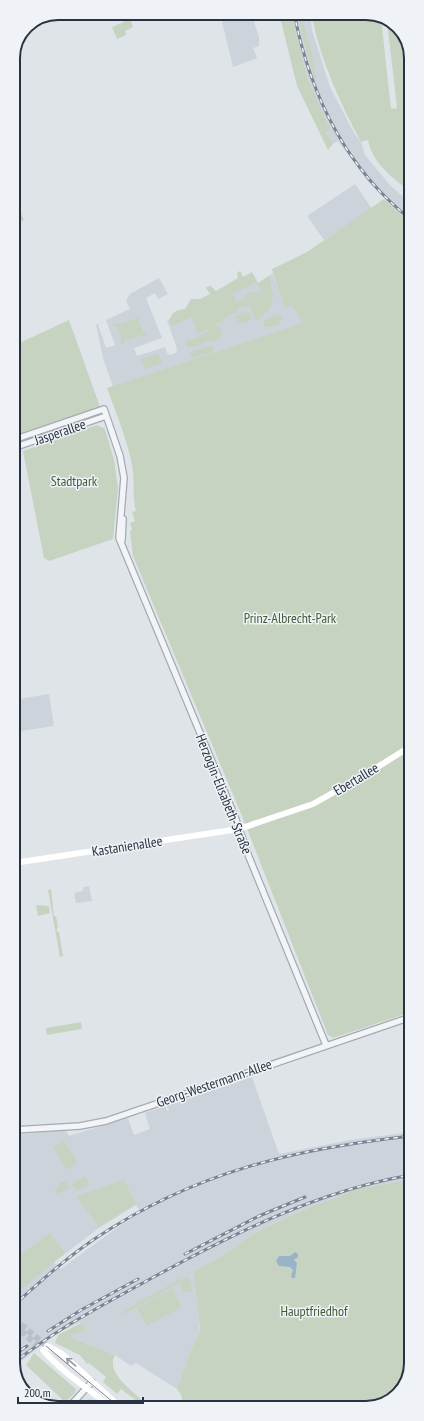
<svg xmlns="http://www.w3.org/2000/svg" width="424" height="1421" viewBox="0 0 424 1421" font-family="'PT Sans Narrow',sans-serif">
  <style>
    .built { fill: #cdd3db; fill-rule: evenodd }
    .green { fill: #c6d3c0; fill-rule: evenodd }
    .water { fill: #99b4c9 }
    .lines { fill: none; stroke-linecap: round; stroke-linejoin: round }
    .secondary-tunnel { stroke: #bac0c7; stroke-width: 6; stroke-dasharray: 6 3; stroke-linecap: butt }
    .tertiary-casing { stroke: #a4abb3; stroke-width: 8 }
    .tertiary { stroke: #f2f4f7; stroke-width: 5.5 }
    .secondary { stroke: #fff; stroke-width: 6 }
    .tram { stroke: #788492; stroke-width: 1 }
    .rail-casing { stroke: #788492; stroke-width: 3 }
    .rail { stroke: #eff2f6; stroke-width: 1.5; stroke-dasharray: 4.5; stroke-linecap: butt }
    .oneway { stroke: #9498a0 }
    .labels { text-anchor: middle; stroke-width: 3; stroke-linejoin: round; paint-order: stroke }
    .street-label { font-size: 14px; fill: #283240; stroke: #eff2f6 }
    .park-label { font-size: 14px; fill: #3f5c35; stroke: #eff2f6 }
    .rim { fill: none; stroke: #283240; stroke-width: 2 }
  </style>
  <rect width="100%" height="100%" fill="#dfe4e9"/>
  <path class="built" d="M220 13H251L259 37V46L253 48 257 58 233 67Z
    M291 13H310L312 30 330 87 354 133 361 142 365 155 390 185 410 203V222L370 184 338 141 333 144 326 133 331 130 307 77Z
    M355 184 372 209 324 240 307 216Z
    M273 273 283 304 297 300 307 322 113 387 103 358 96 325 98 324 106 348 115 345 106 320 130 309 126 301 130 294 159 278 168 294 158 299 155 293 146 298 162 338 134 348 137 356 165 347 167 353 170 355 176 353 177 349 167 320 181 316 253 274 258 283Z
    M49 694 54 726 14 732 13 700Z
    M89 886 92 901 76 903 74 893 83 891V887Z
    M252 1077 279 1154 350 1140 411 1132V1179L359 1189 312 1206 256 1232 220 1257 193 1271 200 1319 199 1334 190 1351 177 1389 136 1363 131 1366 115 1355 70 1337V1335L88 1330 80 1322 54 1335 14 1367V1135L65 1130 69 1136 128 1118 134 1135 150 1129 145 1113 165 1106 167 1111 169 1110 167 1106ZM136 1205 141 1213 118 1227 61 1269 54 1262 99 1228Z
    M89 1399H90L100 1408H79Z"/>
  <path class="green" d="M279 13H291L307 77 331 130 326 133 333 144 328 150 297 86Z
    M311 13H371L381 18 391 109 397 108 387 21C401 27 410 45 410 60L405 55C409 68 414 77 407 90L410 92V191C392 178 372 162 368 140L361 142C339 101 320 59 311 13Z
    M129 17 133 27 125 31 126 35 117 39 112 27 124 22 123 20Z
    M303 21 315 65 313 67 317 78H314L299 22Z
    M384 199 410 222 411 1012 333 1038 328 1035 242 816 133 556 130 531 132 530 130 523 135 521 132 512 136 511C132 496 135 480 132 465 127 439 116 413 107 388L303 323 293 306 285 307 283 304 272 269 307 252Z
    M16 202 24 220 13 225V204Z
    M240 271 243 277 252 272 258 283 269 276C274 299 277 306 256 321L250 306 239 307 235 314 233 313 220 323H216L215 327 219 325 223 334 217 341C209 343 204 340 198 347H186V341L197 338 199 335H204L208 331V329L200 333 197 332 191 317 173 326 169 321C172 312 176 310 185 309L191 299H200L210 294 206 288 207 287 211 286 216 291 238 278 237 273ZM256 283 261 289 258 292H247L245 298 236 303 235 296 232 294Z
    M244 312 250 313 252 318 247 322 239 323 237 321 236 317Z
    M136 315 140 316 138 318 143 333 146 332V335L143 338 142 335 124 341V344H120L119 341 122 340 117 326 114 327 113 324 116 322 117 325 137 318Z
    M273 315 282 316V320C278 326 271 329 264 326V321Z
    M69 320 100 407 18 434 13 409V346Z
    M212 345 214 351 192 358 190 352Z
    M158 353 162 363 145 369 141 359Z
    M98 413 99 416 20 443 19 440Z
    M97 425 105 429 114 460 118 488 113 539 49 561 44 558 23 451Z
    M51 889 54 916H56L58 927 57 928V932H59L63 956 60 957 48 890Z
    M36 905 49 906 50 913 38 916Z
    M81 1022 82 1029 47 1035 46 1028Z
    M64 1141 78 1162 67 1170 53 1148Z
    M85 1176 89 1184 76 1191 72 1184Z
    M411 1179V1363L401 1390 375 1407 182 1408C183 1400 182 1395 177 1389L190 1351 199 1334 200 1326 193 1271 220 1257 256 1232 312 1206 359 1189Z
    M124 1180 136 1204 99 1227 76 1196Z
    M61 1182H66L70 1187 67 1190 56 1194 54 1192Z
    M50 1233 65 1253 14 1295V1260Z
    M189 1277 192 1291 183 1292 181 1282 125 1314 123 1311 180 1279 181 1281V1279Z
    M172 1289 182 1307 147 1326 137 1308Z
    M81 1323 88 1330 71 1335 70 1337 115 1355C105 1373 132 1390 144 1402L142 1405 121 1389 117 1394 103 1382 106 1377 89 1363 87 1364 80 1355 55 1343 58 1335Z
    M34 1353 76 1389 75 1393 65 1402 26 1365Z"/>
  <path class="water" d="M295 1252 298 1254V1257L294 1260 297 1263 295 1278H292L291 1276 293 1270 290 1267 279 1266 276 1261 279 1256H290Z"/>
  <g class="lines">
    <path class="secondary-tunnel" d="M14 1319 47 1346
      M14 1325 43 1350"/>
    <defs>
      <path id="tertiary" d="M13 440 104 409 120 456 124 478 119 538 235 817 249 857 326 1045
        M13 448 106 416
        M122 540 123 519
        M14 1130 80 1126 106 1121 411 1017
        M68 1408 92 1382"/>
    </defs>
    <use href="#tertiary" class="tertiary-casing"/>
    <use href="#tertiary" class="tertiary"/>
    <path class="secondary" d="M14 863 239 829 313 804 368 773 411 746
      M47 1346 62 1354 121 1408
      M43 1350C63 1373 88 1388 112 1408"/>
    <path class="tram" d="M46 1346 120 1408"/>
    <defs>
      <path id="rail" d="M294 13C310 94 345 167 410 219
        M185 1254 259 1216 305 1197
        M14 1305C40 1282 66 1258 96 1238 195 1172 294 1149 411 1136
        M48 1331 81 1310 138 1279
        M14 1355 27 1346
        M14 1363C56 1329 103 1305 150 1279 233 1234 317 1191 411 1175"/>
    </defs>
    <use href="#rail" class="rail-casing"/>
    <use href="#rail" class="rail"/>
  </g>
  <defs><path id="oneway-shaft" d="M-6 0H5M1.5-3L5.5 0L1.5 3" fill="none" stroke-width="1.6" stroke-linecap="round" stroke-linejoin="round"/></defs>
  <use class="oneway" href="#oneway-shaft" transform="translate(71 1362) rotate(-140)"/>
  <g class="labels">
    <g class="street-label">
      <text transform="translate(60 432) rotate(-19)" y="5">Jasperallee</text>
      <text transform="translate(356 779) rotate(-31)" y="5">Ebertallee</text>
      <text transform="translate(224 794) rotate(68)" y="5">Herzogin-Elisabeth-Straße</text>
      <text transform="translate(127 846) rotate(-9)" y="5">Kastanienallee</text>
      <text transform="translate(214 1083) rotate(-19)" y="5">Georg-Westermann-Allee</text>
    </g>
    <g class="park-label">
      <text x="74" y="486">Stadtpark</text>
      <text x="290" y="623">Prinz-Albrecht-Park</text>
      <text x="314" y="1316">Hauptfriedhof</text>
    </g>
  </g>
  <path d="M0 0H424V1421H0ZM58 20H366A38 38 0 0 1 404 58V1363A38 38 0 0 1 366 1401H58A38 38 0 0 1 20 1363V58A38 38 0 0 1 58 20Z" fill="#eff2f6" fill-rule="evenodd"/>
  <path class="rim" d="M58 20H366A38 38 0 0 1 404 58V1363A38 38 0 0 1 366 1401H58A38 38 0 0 1 20 1363V58A38 38 0 0 1 58 20Z"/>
  <path d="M18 1397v6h125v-6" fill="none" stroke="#283240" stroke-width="2"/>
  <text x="24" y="1397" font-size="12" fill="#283240" stroke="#eff2f6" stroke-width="3" paint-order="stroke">200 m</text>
</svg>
